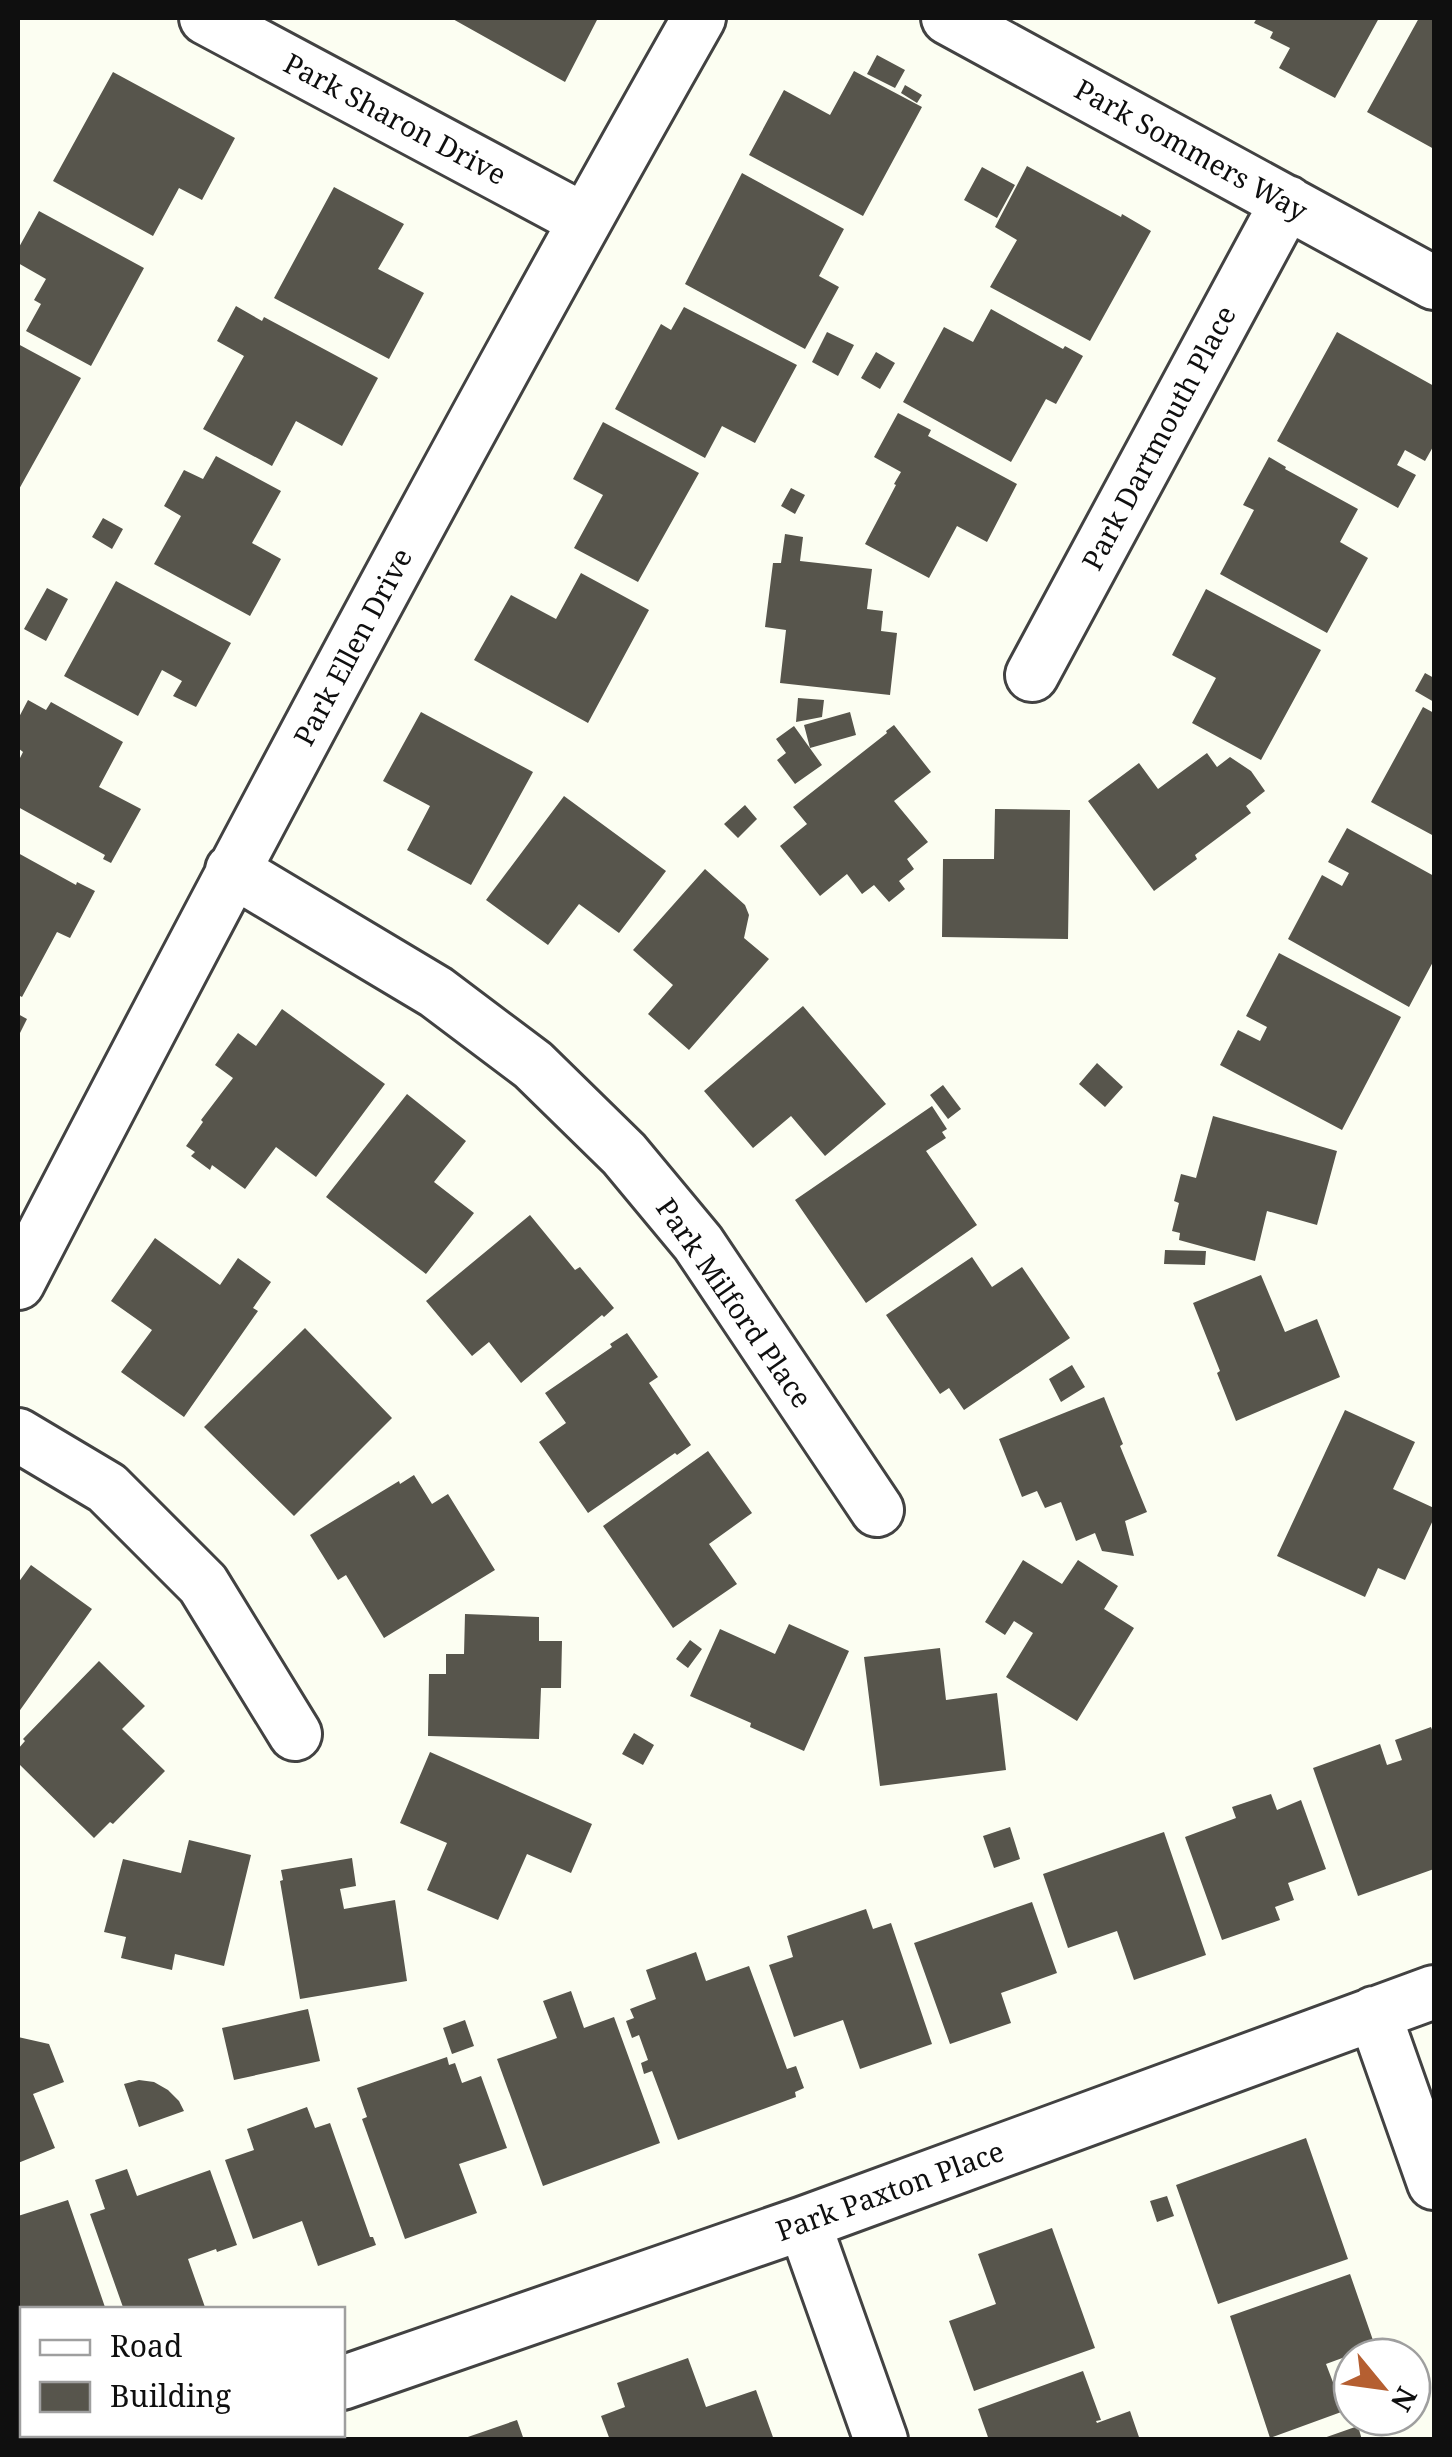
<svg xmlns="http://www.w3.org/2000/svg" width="1452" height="2457" viewBox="0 0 1452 2457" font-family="'Noto Serif',serif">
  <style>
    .building { fill: #57554c }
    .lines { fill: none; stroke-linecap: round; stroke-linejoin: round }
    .minor-casing { stroke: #424242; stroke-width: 58 }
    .minor { stroke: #fff; stroke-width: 52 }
    .labels { text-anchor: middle; stroke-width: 10; stroke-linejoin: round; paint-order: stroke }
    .street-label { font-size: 28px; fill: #0f0f0f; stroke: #fff }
  </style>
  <rect width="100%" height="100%" fill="#fcfef2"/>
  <path class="building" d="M451 18H598L565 82Z
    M1257 18H1379L1335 98 1279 68 1290 48 1270 38 1273 32 1254 23Z
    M1419 18H1434V149L1367 112Z
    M877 55 905 70 895 88 867 74Z
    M854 71 922 107 863 216 749 155 784 90 830 115Z
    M113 72 235 138 202 200 179 188 153 236 53 181Z
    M905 85 922 95 917 103 901 93Z
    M1027 166 1121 217 1122 214 1151 231 1090 341 990 287 1017 240 995 227Z
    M982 167 1015 185 997 218 964 200Z
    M742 173 844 229 819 276 839 287 805 349 685 284Z
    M334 187 404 224 378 269 424 293 389 359 274 298Z
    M39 211 144 268 91 366 26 331 41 304 34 300 46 279 18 263V249Z
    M236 306 262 321 264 317 378 378 342 446 296 421 272 466 203 429 244 356 217 341Z
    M684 307 797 365 755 443 722 426 705 458 615 409 661 324 671 330Z
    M991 309 1063 349 1065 346 1083 356 1056 404 1046 399 1011 462 903 402 944 327 973 342Z
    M827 332 854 345 838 376 812 362Z
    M1337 332 1434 386V445L1425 461 1405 450 1397 465 1416 475 1398 508 1277 441Z
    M18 344 81 378 18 491Z
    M876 352 895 363 880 389 861 378Z
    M898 413 931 430 928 436 1017 484 987 542 957 526 929 578 865 544 896 485 894 484 901 472 874 457Z
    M603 422 699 473 638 582 574 548 603 495 573 479Z
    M216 456 281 491 252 543 281 559 250 616 154 564 181 516 164 506 184 470 203 479Z
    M1269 457 1286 467 1285 469 1358 509 1340 542 1368 558 1327 633 1220 574 1254 510 1243 505Z
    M791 488 805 495 795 514 781 506Z
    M103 518 123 529 112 549 92 537Z
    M785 534 803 537 800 561 872 569 867 609 883 611 881 631 897 633 890 695 780 683 786 630 765 627 773 563H781Z
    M581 573 649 610 588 723 474 660 511 595 556 619Z
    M116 581 231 643 196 707 173 696 182 681 162 670 138 716 64 676Z
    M47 588 68 599 46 641 24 629Z
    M1206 589 1321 650 1261 760 1192 723 1216 678 1172 655Z
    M1425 673 1434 678V702L1415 691Z
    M798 698 824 700 822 717 796 722Z
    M28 700 46 710 51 702 123 742 99 787 141 809 111 863 103 859 105 855 18 807V762L23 752 18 748V719Z
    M1423 707 1434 713V836L1371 802Z
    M421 712 533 772 471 885 407 850 430 806 383 781Z
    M850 712 856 735 810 748 804 725Z
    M894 725 931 772 894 801 928 842 907 859 914 869 899 881 905 889 889 902 874 885 862 894 847 874 820 896 780 846 807 824 793 807 887 733 886 731Z
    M794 726 822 765 795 784 777 760 786 753 776 739Z
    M1207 753 1217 767 1230 757 1251 771 1265 791 1246 806 1251 813 1195 855 1197 859 1154 891 1088 801 1139 763 1158 789Z
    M564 796 666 871 619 933 579 904 548 945 486 900Z
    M745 805 757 819 738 838 724 824Z
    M995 809 1070 810 1068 939 942 937 943 859H994Z
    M1347 828 1434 876V960L1409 1007 1288 939 1322 875 1342 886 1349 873 1328 862Z
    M18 853 76 885 77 882 95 891 70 938 57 932 22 997 18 995Z
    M705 869 745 905 749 915 744 938 769 959 689 1050 648 1014 673 985 633 950Z
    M1279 953 1401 1017 1342 1130 1220 1065 1238 1030 1260 1041 1267 1027 1246 1016Z
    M803 1006 886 1104 825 1156 791 1116 753 1148 704 1091Z
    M282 1009 385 1084 316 1177 276 1147 245 1189 212 1165 210 1170 191 1156 195 1152 186 1146 203 1122 201 1120 233 1078 215 1065 238 1033 256 1046Z
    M18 1014 27 1019 18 1037Z
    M1097 1063 1123 1087 1105 1107 1079 1084Z
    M943 1085 961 1109 948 1119 930 1095Z
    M407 1094 466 1141 434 1182 474 1213 426 1274 326 1197Z
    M932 1106 947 1129 942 1132 946 1138 926 1151 977 1225 866 1303 795 1200Z
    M1213 1116 1337 1151 1317 1225 1267 1211 1255 1261 1179 1240 1180 1233 1172 1231 1179 1203 1174 1201 1181 1174 1196 1178Z
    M530 1215 575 1270 580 1267 614 1308 604 1317 602 1315 521 1383 489 1342 472 1356 426 1301Z
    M155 1238 220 1285 238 1258 271 1282 253 1308 258 1311 184 1417 121 1372 152 1330 111 1301Z
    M1165 1250 1206 1251 1205 1265 1164 1264Z
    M972 1257 992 1287 1022 1267 1070 1338 964 1410 949 1388 940 1394 886 1315Z
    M1261 1275 1285 1332 1317 1319 1340 1377 1236 1421 1217 1373 1220 1371 1193 1303Z
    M305 1328 392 1418 294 1516 204 1427Z
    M627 1333 658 1377 649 1383 691 1445 677 1455 675 1453 588 1513 539 1442 566 1423 545 1393 612 1347 610 1344Z
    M1072 1365 1085 1387 1061 1402 1049 1379Z
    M1104 1397 1123 1444 1120 1446 1147 1512 1125 1521 1134 1556 1102 1551 1095 1533 1076 1541 1061 1502 1045 1508 1037 1491 1022 1497 999 1439Z
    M1345 1410 1415 1442 1393 1489 1434 1508V1518L1405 1580 1378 1568 1365 1597 1277 1556Z
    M708 1451 752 1513 709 1544 737 1584 673 1628 603 1526Z
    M414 1475 432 1504 448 1494 495 1570 384 1638 346 1575 338 1580 310 1535 399 1481 400 1484Z
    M1023 1560 1062 1584 1078 1560 1118 1586 1104 1609 1134 1628 1077 1721 1006 1677 1033 1633 1014 1621 1005 1635 985 1622Z
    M31 1565 92 1609 18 1713V1583Z
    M465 1614 539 1617V1641H562L561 1688H541L539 1739 428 1736 429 1674H446V1654H464Z
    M789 1624 849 1651 804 1751 750 1727 751 1723 690 1696 720 1629 775 1654Z
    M690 1640 702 1649 688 1668 676 1659Z
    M940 1648 946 1700 997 1693 1006 1770 880 1786 864 1657Z
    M99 1661 145 1706 122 1729 165 1771 113 1824 110 1822 94 1838 18 1763V1749L25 1741 23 1739Z
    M1431 1727 1434 1735V1869L1358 1896 1313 1768 1380 1744 1387 1765 1402 1760 1395 1740Z
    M634 1733 654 1745 643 1765 622 1754Z
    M430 1752 592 1824 571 1873 527 1854 498 1920 427 1890 447 1843 400 1823Z
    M1271 1794 1277 1810 1301 1800 1326 1869 1288 1883 1294 1900 1275 1907 1280 1920 1222 1940 1185 1837 1236 1818 1232 1807Z
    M1010 1827 1020 1859 994 1868 983 1836Z
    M1164 1832 1206 1955 1134 1980 1117 1931 1068 1948 1043 1874Z
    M189 1840 251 1855 224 1966 175 1954 172 1970 121 1958 126 1937 104 1932 123 1859 181 1873Z
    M352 1858 356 1886 340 1889 344 1909 395 1900 407 1981 300 1999 280 1881 283 1880 281 1870Z
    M1032 1902 1057 1973 1001 1993 1011 2023 950 2044 914 1943Z
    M866 1909 873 1929 891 1923 932 2044 860 2069 843 2020 794 2037 769 1965 793 1957 787 1936Z
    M696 1952 706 1981 749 1966 787 2069 796 2066 804 2088 795 2092 796 2097 678 2140 652 2071 644 2074 641 2063 648 2060 639 2035 632 2038 626 2021 634 2018 630 2009 656 1999 646 1970Z
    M571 1991 584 2028 614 2017 660 2143 543 2186 497 2059 557 2038 543 2001Z
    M308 2009 320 2061 234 2080 222 2028Z
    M465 2020 474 2046 452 2054 443 2028Z
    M18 2037 49 2044 64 2082 33 2094 55 2148 18 2163Z
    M447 2057 449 2065 455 2063 462 2083 481 2076 507 2148 459 2164 477 2213 405 2239 362 2119 367 2117 357 2088Z
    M139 2080 154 2082 168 2090 179 2101 184 2111 139 2127 124 2084Z
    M307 2107 315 2128 330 2123 370 2237H373L376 2245 318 2266 302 2221 253 2239 225 2160 254 2150 247 2129Z
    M1306 2138 1348 2259 1218 2304 1176 2185Z
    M127 2169 137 2196 210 2170 237 2245 217 2252 216 2249 188 2259 206 2310H124L90 2214 105 2209 95 2180Z
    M1167 2196 1174 2216 1157 2222 1150 2201Z
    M68 2200 106 2310H22V2318L18 2320V2216Z
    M1052 2228 1095 2348 974 2391 949 2321 996 2304 978 2254Z
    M1350 2274 1375 2346 1326 2364 1344 2411 1270 2438 1230 2316Z
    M688 2358 706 2407 756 2390 774 2440H610L601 2416 625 2407 617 2383Z
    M1083 2371 1101 2420 1096 2421 1097 2423 1130 2411 1140 2440H989L978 2409Z
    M517 2420 524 2440H462V2439Z
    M1358 2426 1362 2440H1321V2439Z"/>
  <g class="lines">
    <defs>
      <path id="minor" d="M206 18 584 220
        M948 18 1434 283
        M1032 675 1287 202
        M232 870 436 992 533 1065 624 1154 698 1243 877 1510
        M18 1283C238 858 463 434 699 18
        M18 1435 107 1488 203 1584 295 1734
        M1374 2013 1434 2183
        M804 2223 881 2440
        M342 2383 804 2223 1434 1992
        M233 2434 235 2440
        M180 2440 195 2434"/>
    </defs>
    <use href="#minor" class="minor-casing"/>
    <use href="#minor" class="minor"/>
  </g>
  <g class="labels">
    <g class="street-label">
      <text transform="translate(395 119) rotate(28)" y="10">Park Sharon Drive</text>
      <text transform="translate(1191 150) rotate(29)" y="10">Park Sommers Way</text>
      <text transform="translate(1159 438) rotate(-62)" y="10">Park Dartmouth Place</text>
      <text transform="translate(353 647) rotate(-62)" y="10">Park Ellen Drive</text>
      <text transform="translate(734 1303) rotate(55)" y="10">Park Milford Place</text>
      <text transform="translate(890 2191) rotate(-20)" y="10">Park Paxton Place</text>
    </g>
  </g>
  <rect width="1452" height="2457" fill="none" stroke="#0f0f0f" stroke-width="40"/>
  <rect x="20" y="2307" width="325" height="130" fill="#ffffff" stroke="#9f9f9f" stroke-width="2.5"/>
  <rect x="40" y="2340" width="50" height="15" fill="#ffffff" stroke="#9f9f9f" stroke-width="2.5"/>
  <text x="110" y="2357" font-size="30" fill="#0f0f0f">Road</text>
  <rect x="40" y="2382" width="50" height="30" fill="#57554c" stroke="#9f9f9f" stroke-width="2.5"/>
  <text x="110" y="2407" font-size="30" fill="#0f0f0f">Building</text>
  <g transform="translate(1382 2387) rotate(119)"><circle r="48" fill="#ffffff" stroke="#9f9f9f" stroke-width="2.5"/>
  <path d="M0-8L18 38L0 25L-18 38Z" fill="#b55f31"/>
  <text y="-15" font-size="28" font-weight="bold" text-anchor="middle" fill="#0f0f0f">N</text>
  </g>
</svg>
